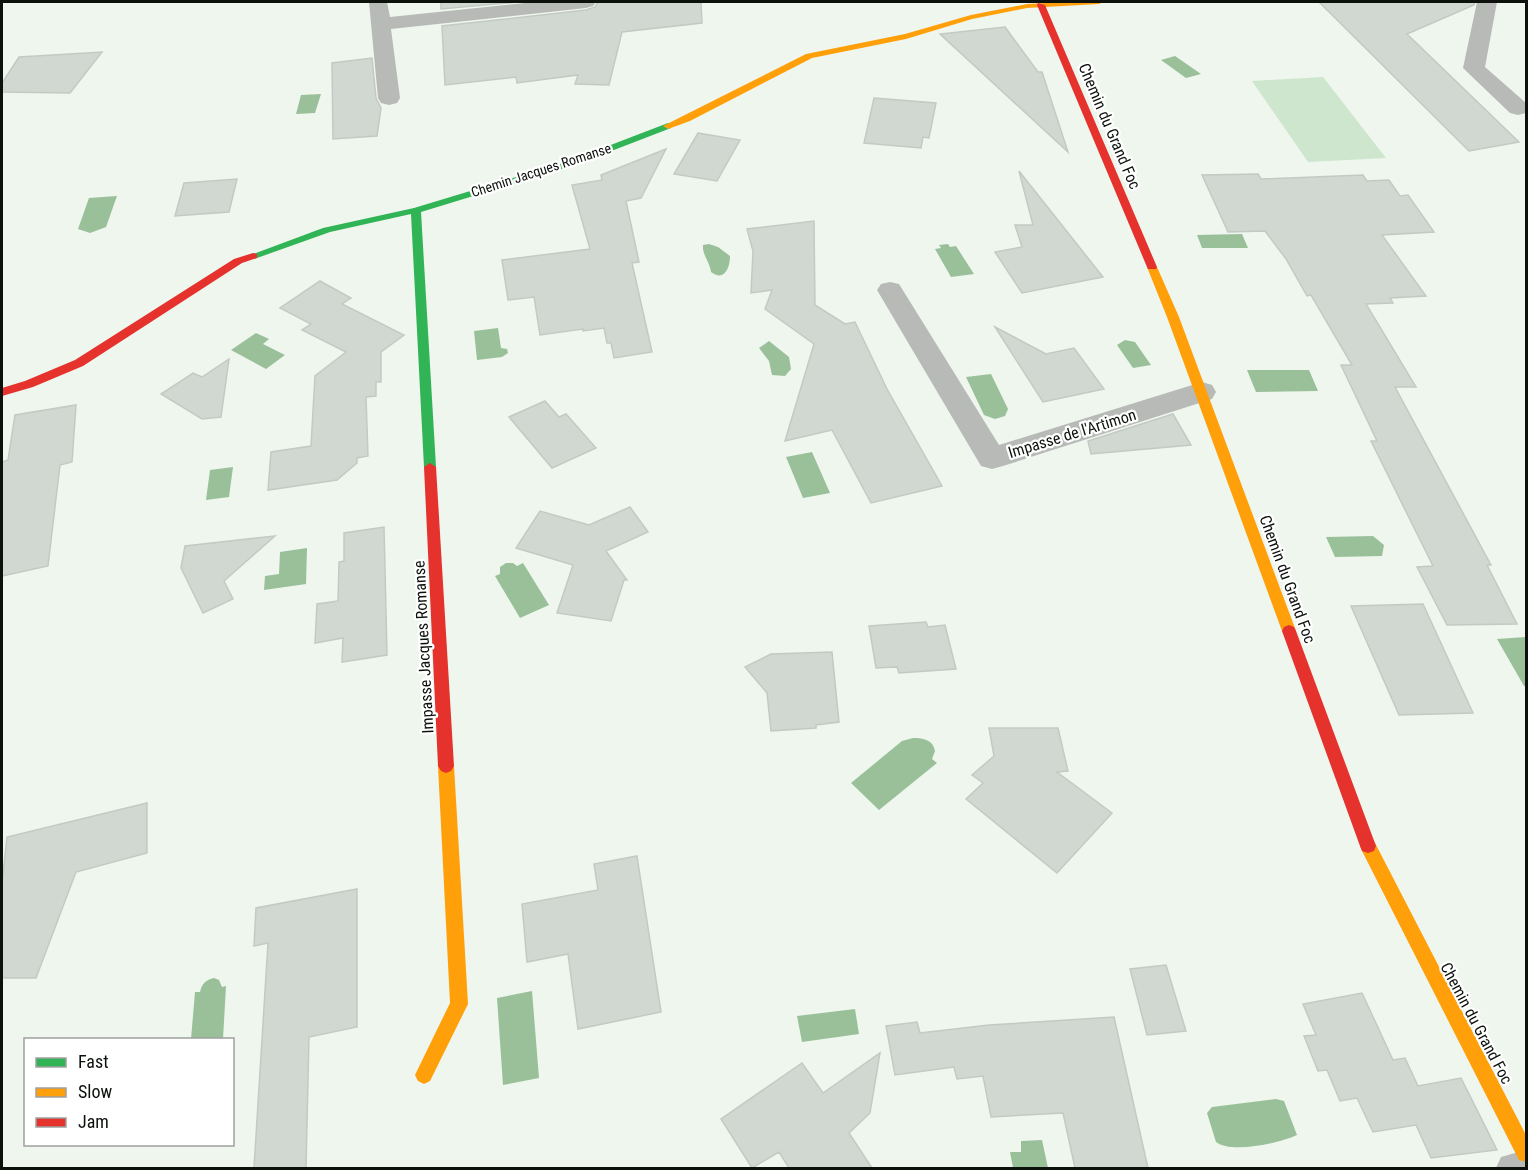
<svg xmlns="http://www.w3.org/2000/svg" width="1528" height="1170" viewBox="0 0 1528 1170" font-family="'Roboto Condensed',sans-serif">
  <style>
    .green { fill: #cee6cd }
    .water { fill: #99c099 }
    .building { fill: #d1d7d1; stroke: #c4c9c4; stroke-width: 1.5 }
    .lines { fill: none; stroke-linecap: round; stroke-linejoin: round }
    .lane { fill: #b7bab7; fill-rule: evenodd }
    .street { fill: #b7bab7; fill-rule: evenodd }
    .fast { fill: #30b455; fill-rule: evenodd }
    .slow { fill: #ff9f0a; fill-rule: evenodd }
    .jam { fill: #e5322d; fill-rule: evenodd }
    .labels { text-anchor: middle; stroke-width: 4.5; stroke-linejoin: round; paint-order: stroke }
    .far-street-label { font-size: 14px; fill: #0c110c; stroke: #fff }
    .street-label { font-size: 16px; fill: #0c110c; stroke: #fff }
  </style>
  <rect width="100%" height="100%" fill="#eef6ee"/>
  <path class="green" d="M1323 77 1386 158 1308 162 1252 81Z"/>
  <path class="water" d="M1175 56 1201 74 1186 78 1161 60Z
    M321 94 315 113 296 114 301 95Z
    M117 196 106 227 90 233 78 229 89 198Z
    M1242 234 1248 248H1202L1197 235Z
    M709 244 718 247 730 256C730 268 724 282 711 272 710 262 702 255 703 245Z
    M948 244 950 247 956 246 974 274 951 277 935 249 941 248 939 245Z
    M498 328 501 348 507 349 508 353 502 357 477 360 474 331Z
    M256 333 269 339 263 344 285 355 266 369 231 350Z
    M1125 340 1135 342 1151 365 1133 368 1117 345Z
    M769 341 789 357 791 369 785 376 772 375 769 361 759 348Z
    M1247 370H1309L1318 391 1256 392Z
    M991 374 1008 409 1005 416 995 419 984 415 966 377Z
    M812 452 830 493 803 498 786 457Z
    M233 467 229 497 206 500 210 470Z
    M1373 536 1384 545 1382 556 1335 557 1326 537Z
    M307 548 306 584 264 590 265 576 279 574 280 552Z
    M506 563H513L517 566 523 563 549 605 520 618 495 576 500 574V567Z
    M1526 637V686H1524L1497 639Z
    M913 738C924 738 933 740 935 751L932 759 937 763 879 810 851 783 902 741Z
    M214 978 219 980 222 987 226 986 223 1039H191L195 992H200C202 983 206 980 214 978Z
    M532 991 539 1078 503 1085 497 998Z
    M855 1009 859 1034 802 1042 797 1016Z
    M1276 1099 1284 1101 1297 1135C1280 1143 1231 1154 1216 1142L1207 1113 1212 1107Z
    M1042 1140 1048 1168H1013L1010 1152H1021V1141Z"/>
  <path class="building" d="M441 2H518L441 9Z
    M598 2H701L702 23 622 32 609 85 575 84 578 75 517 83 516 77 445 85 442 26 586 10 595 7Z
    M1319 2H1475L1474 5 1407 34 1519 142 1469 151Z
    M1005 27 1038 72H1042L1068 152 940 34Z
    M102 52 70 93 2 92V83L19 57Z
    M372 58 376 98 381 108 377 136 333 139 332 63Z
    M874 98 936 103 929 138 923 137 921 148 864 143Z
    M698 133 740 140 717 181 674 174Z
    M666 149 641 198 626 201 639 262 632 263 652 352 614 358 611 343H607L604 328 583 331V329L540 335 534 297 508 300 502 260 590 249 572 185 602 180 601 175Z
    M1019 171 1103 277 1022 293 995 252 1022 247 1015 225H1033Z
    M1258 174 1261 179 1363 175 1367 181 1389 180 1400 196 1408 195 1434 232 1382 235 1426 296 1390 298 1393 303 1366 304 1416 387H1395L1491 565H1487L1517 624 1447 625 1417 567 1433 566 1371 441H1377L1341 365H1352L1311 295 1307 296 1286 259 1265 231 1228 232 1202 175Z
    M237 179 229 212 175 216 184 183Z
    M814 221 815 305 845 324 855 322 887 389 942 486 871 503 832 430 785 441 814 344 765 309 772 290 751 293 753 251 747 229Z
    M320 281 351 298 342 304 404 335 381 352V382H376V396L366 397 368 456 357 458V463L337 480 268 490 271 452 311 446 315 376 346 352 302 330 311 324 280 308Z
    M995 327 1046 354 1074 348 1104 389 1043 402Z
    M229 359 221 417 202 419 161 394 193 373 202 377Z
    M545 401 559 417 566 414 596 448 552 468 509 417Z
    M76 405 72 462 60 465 48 566 2 576V462L8 460 15 415Z
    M1173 414 1191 445 1091 454 1088 441Z
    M630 507 648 532 606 551 627 580H624L611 621 557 613 573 565 516 548 540 511 589 525Z
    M384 527 387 655 342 662 343 638 315 643 317 604 338 601 339 562 344 561V533Z
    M275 536 224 581 233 599 203 613 181 568 185 546Z
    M1423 604 1473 713 1399 715 1351 606Z
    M926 622 928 627 945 625 956 669 899 673 897 667 876 668 869 626Z
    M832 652 839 722 816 725V728L771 731 767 693 745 667 771 654Z
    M989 728H1058L1068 771 1057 772 1112 813 1057 873 966 799 983 783 972 775 994 756Z
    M147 803V853L76 872 36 978H2V884L7 837Z
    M637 856 661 1012 578 1029 568 954 527 962 522 904 598 890 594 864Z
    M357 889V1027L309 1037 306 1168H254L268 943 254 946 256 908Z
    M1166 965 1186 1031 1147 1035 1130 969Z
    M1362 993 1393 1060 1405 1058 1418 1086 1461 1078 1497 1150 1431 1158 1416 1125 1373 1132 1357 1098 1340 1101 1327 1070 1318 1071 1304 1036 1316 1035 1303 1004Z
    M1114 1017 1148 1168H1075L1063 1113 991 1117 983 1076 957 1079 954 1067 895 1075 886 1026 917 1022 920 1033 989 1025Z
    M880 1053 870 1113 849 1133 872 1168H789L779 1152 752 1168 721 1119 802 1063 823 1093Z"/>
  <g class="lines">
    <path class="lane" d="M1526 1150V1168H1496L1501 1157Z"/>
    <path class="street" d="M369 2H387L390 17 535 2H596L593 6 586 8 391 29 400 98 397 103 389 105 381 103 378 98Z
      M1477 2H1497L1485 67 1526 103V113L1518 115 1510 113 1463 68Z
      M890 282 899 284 999 445 1202 382 1212 385 1216 392 1212 399 1003 466 992 469 981 466 877 290 881 284Z"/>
    <path class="fast" d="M668 123 671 124V128L575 165 421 212 436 467 434 470H426L424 467 411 214 330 232 257 258 253 259 248 256 323 228 414 208 569 161Z"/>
    <path class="slow" d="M1064 2H1103L1099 4 1027 8 972 19 906 39 812 58 690 121 668 129 663 126 806 54 905 34 971 15 1027 4Z
      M1152 264 1157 267 1179 317 1296 631 1294 635H1284L1282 631 1167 317 1147 267Z
      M446 759 451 761 454 766 468 1004 430 1081 424 1084 418 1081 415 1075 450 1003 438 766 441 761Z
      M1368 839 1374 841 1526 1135V1162L1519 1160 1362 851 1360 846 1362 841Z"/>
    <path class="jam" d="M1038 3 1045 5 1157 267 1156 269H1148L1147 267 1037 5Z
      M253 253 257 254V258L242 263 83 366 33 387 2 396V388L25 381 75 360 234 259Z
      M430 463 436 467 454 766 451 771 446 773 441 771 438 766 424 467Z
      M1289 625 1294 627 1296 631 1376 846 1374 851 1368 853 1362 851 1360 846 1282 631 1284 627Z"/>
  </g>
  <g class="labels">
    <g class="far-street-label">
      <text transform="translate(541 170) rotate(-18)" y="5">Chemin Jacques Romanse</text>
    </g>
    <g class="street-label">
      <text transform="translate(1110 126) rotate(67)" y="6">Chemin du Grand Foc</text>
      <text transform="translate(1072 433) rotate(-17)" y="6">Impasse de l'Artimon</text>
      <text transform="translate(1288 579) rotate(70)" y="6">Chemin du Grand Foc</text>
      <text transform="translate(423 647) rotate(-93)" y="6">Impasse Jacques Romanse</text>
      <text transform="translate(1477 1023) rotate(62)" y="6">Chemin du Grand Foc</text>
    </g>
  </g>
  <rect width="1528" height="1170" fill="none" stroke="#0c110c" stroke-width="6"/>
  <rect x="24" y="1038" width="210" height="108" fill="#ffffff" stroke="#9ea09e" stroke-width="1.5"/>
  <rect x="36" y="1058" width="30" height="9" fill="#30b455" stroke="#9ea09e" stroke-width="1.5"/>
  <text x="78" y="1068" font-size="18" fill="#0c110c">Fast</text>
  <rect x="36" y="1088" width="30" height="9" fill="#ff9f0a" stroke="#9ea09e" stroke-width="1.5"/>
  <text x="78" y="1098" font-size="18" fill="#0c110c">Slow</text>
  <rect x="36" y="1118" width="30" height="9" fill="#e5322d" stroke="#9ea09e" stroke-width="1.5"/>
  <text x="78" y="1128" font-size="18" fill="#0c110c">Jam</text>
</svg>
